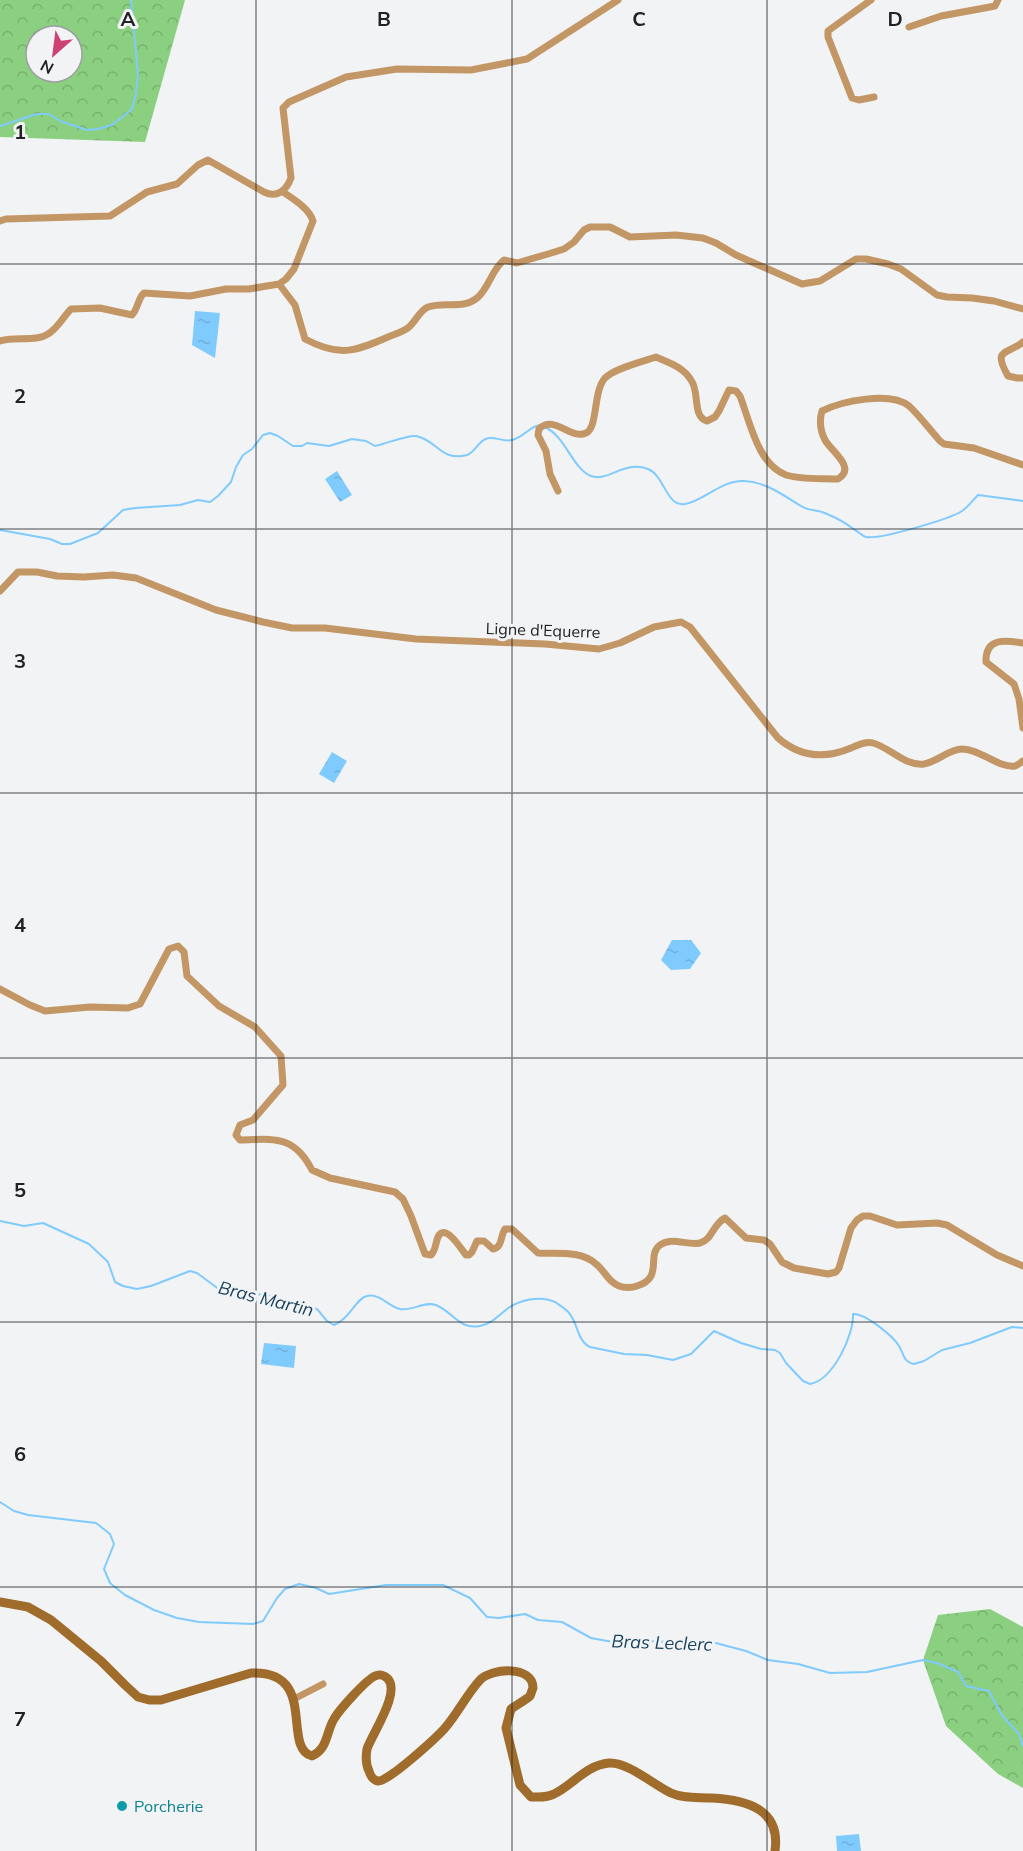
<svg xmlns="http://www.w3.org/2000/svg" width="1023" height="1851" viewBox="0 0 1023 1851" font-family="Mulish,sans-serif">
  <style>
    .forest { fill: url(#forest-crowns); fill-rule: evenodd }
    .water { fill: url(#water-ripples) }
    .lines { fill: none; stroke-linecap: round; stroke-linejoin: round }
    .stream { stroke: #80cbfd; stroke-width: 2 }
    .street { stroke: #c39665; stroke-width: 7 }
    .secondary { stroke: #a06c2c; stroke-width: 9 }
    .grid { fill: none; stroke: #212222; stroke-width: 1.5; stroke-opacity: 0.55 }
    .culture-dot { fill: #0f9aa8; stroke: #f2f3f5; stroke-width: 2 }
    .labels { text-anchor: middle; stroke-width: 6; stroke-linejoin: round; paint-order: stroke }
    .street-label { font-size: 16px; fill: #212222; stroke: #f2f3f5 }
    .culture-label { font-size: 16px; fill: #0d838f; stroke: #f2f3f5; text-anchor: start }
    .water-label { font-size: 18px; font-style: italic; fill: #1a435d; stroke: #f2f3f5 }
    .grid-label { font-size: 20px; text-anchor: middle; font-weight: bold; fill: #212222; stroke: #f2f3f5; stroke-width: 6; stroke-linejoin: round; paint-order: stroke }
  </style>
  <defs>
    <pattern id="forest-crowns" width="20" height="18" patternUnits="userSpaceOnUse" patternTransform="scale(1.5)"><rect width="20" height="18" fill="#8bcf80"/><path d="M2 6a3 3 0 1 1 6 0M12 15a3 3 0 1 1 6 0" fill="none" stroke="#78b16e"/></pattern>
    <pattern id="water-ripples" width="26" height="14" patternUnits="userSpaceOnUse" patternTransform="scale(1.5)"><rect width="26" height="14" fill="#80cbfd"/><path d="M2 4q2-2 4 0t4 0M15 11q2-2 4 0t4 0" fill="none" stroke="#6eaed9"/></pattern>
  </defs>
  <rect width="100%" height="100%" fill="#f2f3f5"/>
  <path class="forest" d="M0 0H185L145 142 0 137ZM36 36H72V72H36Z
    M990 1609 1023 1627V1788L998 1774 946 1726 923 1660 938 1615Z"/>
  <path class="water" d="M195 311 220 313 215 358 192 345Z
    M337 471 352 495 340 502 325 479Z
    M332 752 347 761 334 783 319 774Z
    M672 940H691L701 953 690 969 671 970 661 960Z
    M264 1343 296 1346 294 1368 261 1364Z
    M859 1834 861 1851H837L836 1836Z"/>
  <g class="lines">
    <path class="stream" d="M0 126 37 114H49L60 121 87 130 98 129 112 125 132 109 136 94 138 74 131 0
      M545 427C566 437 572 468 591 476 608 482 625 460 648 469 665 476 666 507 685 504 704 501 721 480 744 481 766 482 783 495 801 506 809 511 819 510 827 514 837 518 847 524 855 530 859 532 862 536 866 537 879 540 950 519 962 511 968 507 973 500 978 495L1023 501
      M0 530 50 539 62 544H70L98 533 123 510 135 508 180 505 198 500 210 502 218 496 231 482 236 467 243 455 252 449 263 435 270 433 278 436 293 446H302L307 443 329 446 352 439 366 441 375 446C386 444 406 435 416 436 437 440 441 462 467 455 476 452 479 439 489 438 496 437 504 442 512 440 524 437 530 426 540 425
      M0 1221 24 1226 43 1223 89 1244 108 1262 115 1282 123 1286 137 1289 151 1286 190 1271 197 1273 220 1290 234 1294 251 1296 262 1294 276 1298 283 1303 317 1309 327 1321 334 1325C350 1319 356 1298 367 1296 380 1293 389 1307 400 1309 413 1311 424 1301 436 1305 453 1312 459 1330 480 1326 491 1324 498 1316 507 1309 519 1300 540 1295 555 1302 559 1305 566 1309 569 1313 578 1323 577 1341 590 1347L624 1354 647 1355 673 1360 691 1354 714 1331 741 1343 761 1349 775 1350 780 1353 786 1363 803 1381 810 1384C833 1380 854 1335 853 1314 865 1313 893 1336 899 1346 904 1354 903 1362 914 1364L924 1361 942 1350 970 1343 1012 1327 1023 1328
      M0 1502 14 1511 28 1515 96 1523 110 1534 114 1544 104 1569 110 1583 125 1595 154 1610 177 1618 199 1622 253 1624 263 1621 277 1598 285 1589 299 1584 316 1588 329 1594 386 1585H443L470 1598 487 1617 499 1618 525 1614 538 1620 562 1622 591 1638 618 1643 631 1644 650 1641 672 1642 708 1641 746 1651 768 1660 798 1664 830 1673 867 1672 923 1660 937 1663 958 1672 966 1686 989 1691 1001 1714 1019 1734 1023 1746"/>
    <path class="street" d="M871 0 832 28 828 31V37L852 98 859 100 874 97
      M909 27 941 16 990 7 995 6 998 0
      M0 221 6 219 110 216 147 192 177 184 198 165 208 160 264 192C277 198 286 191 291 178L283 108 289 102 346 77 397 69 471 70 527 59 618 0
      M279 284 295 305 305 339C339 357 354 352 388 337 395 334 403 332 409 327 416 321 420 310 428 307 444 301 463 310 477 298 489 288 492 269 504 260L517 263 548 254 564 249 574 242 584 230 590 227H610L630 237 676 235 703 238 716 243 736 255 802 284 820 281 856 259H866L888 264 901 269 937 295 947 297 972 298 994 301 1023 309
      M0 341C14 336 37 342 48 334 58 328 63 317 71 309L100 308 132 315C138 309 138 298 144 293L190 296 226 289H249L279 284 286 279 294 269 313 221C309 208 293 199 283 192
      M1023 342C1007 355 992 348 1008 376L1017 378H1023
      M558 491 550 474 546 451 538 435 539 429C554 414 570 440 586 433 598 428 593 391 605 378 615 368 642 362 656 357 670 363 683 367 691 380 700 392 692 417 707 421L715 417 719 411 729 390 736 391 740 396C750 422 758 465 786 475 802 480 822 478 838 479 857 468 831 451 825 440 820 430 819 421 822 411 842 401 890 391 909 406 920 416 930 430 940 441L944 444 974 448 1023 465
      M0 591 18 572H37L57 576 84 577 113 575 136 578 216 610 263 622 292 628H325L416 639 545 644 599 649 620 643 654 627 681 622 690 627 778 738C800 757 825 759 851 748 858 745 866 741 873 743 891 748 904 766 924 764 937 762 949 749 962 749 980 749 998 768 1015 766 1018 765 1020 763 1023 761
      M1023 643C1006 640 985 637 986 662L1014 684 1019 699 1023 728
      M0 989 30 1005 45 1011 90 1007 128 1008 140 1004 169 949 178 946 184 952 187 976 219 1006 255 1027 281 1056 283 1085 253 1120 240 1125 236 1135 240 1140C275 1139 294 1135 312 1170L330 1178 395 1192 403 1199 411 1216 425 1254 431 1255C436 1250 435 1244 438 1237 445 1222 461 1249 466 1255H469L472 1252 477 1241H484L493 1249C503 1247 500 1236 505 1229H512L538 1253C557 1254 581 1250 596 1264 605 1271 608 1282 619 1286 624 1288 632 1288 637 1286 664 1278 646 1255 660 1245 672 1236 687 1246 700 1243 712 1240 713 1224 725 1218L746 1238 764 1240 770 1244 782 1262 794 1268 828 1274 836 1272 839 1268 851 1228 857 1220 863 1216H870L897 1225 937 1223 947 1225 997 1255 1023 1266
      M294 1699 323 1684"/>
    <path class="secondary" d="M0 1602 28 1607 51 1620 101 1661 125 1685 138 1697 149 1700H161L251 1673C319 1670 281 1748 312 1756 328 1749 326 1732 334 1719 339 1710 366 1680 375 1676 379 1674 384 1675 387 1678 402 1691 372 1734 367 1749 366 1755 366 1765 369 1771 370 1775 373 1780 378 1781 387 1783 437 1737 445 1728 458 1713 467 1694 480 1680 491 1668 533 1665 533 1688 532 1690 531 1694 530 1696 526 1700 516 1705 511 1709L506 1728 520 1785 531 1797C539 1797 547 1798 554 1794 573 1785 586 1765 609 1763 628 1762 654 1785 671 1793 684 1799 698 1797 712 1798 747 1800 781 1809 775 1851"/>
  </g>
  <path class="grid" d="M256 0V1851M512 0V1851M767 0V1851M0 264H1023M0 529H1023M0 793H1023M0 1058H1023M0 1322H1023M0 1587H1023"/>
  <circle class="culture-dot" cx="122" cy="1806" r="6"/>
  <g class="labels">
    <g class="street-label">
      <text transform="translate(543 630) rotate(2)" y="6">Ligne d'Equerre</text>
    </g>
    <g class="culture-label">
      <text x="134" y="1812">Porcherie</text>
    </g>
    <g class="water-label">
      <text transform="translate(266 1299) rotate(14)" y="6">Bras Martin</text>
      <text transform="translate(662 1643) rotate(2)" y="6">Bras Leclerc</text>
    </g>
  </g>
  <g class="grid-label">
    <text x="128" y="26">A</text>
    <text x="384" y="26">B</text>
    <text x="639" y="26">C</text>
    <text x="895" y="26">D</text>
    <text x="20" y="139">1</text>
    <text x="20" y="403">2</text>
    <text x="20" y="668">3</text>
    <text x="20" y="932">4</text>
    <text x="20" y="1197">5</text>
    <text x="20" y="1461">6</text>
    <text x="20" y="1726">7</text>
  </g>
  <g transform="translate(54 54) rotate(208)"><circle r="28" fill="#f2f3f5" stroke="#9e9fa1" stroke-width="1.5"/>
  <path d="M0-4.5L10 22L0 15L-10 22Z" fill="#ce4273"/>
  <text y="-9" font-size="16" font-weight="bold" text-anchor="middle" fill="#212222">N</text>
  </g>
</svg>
